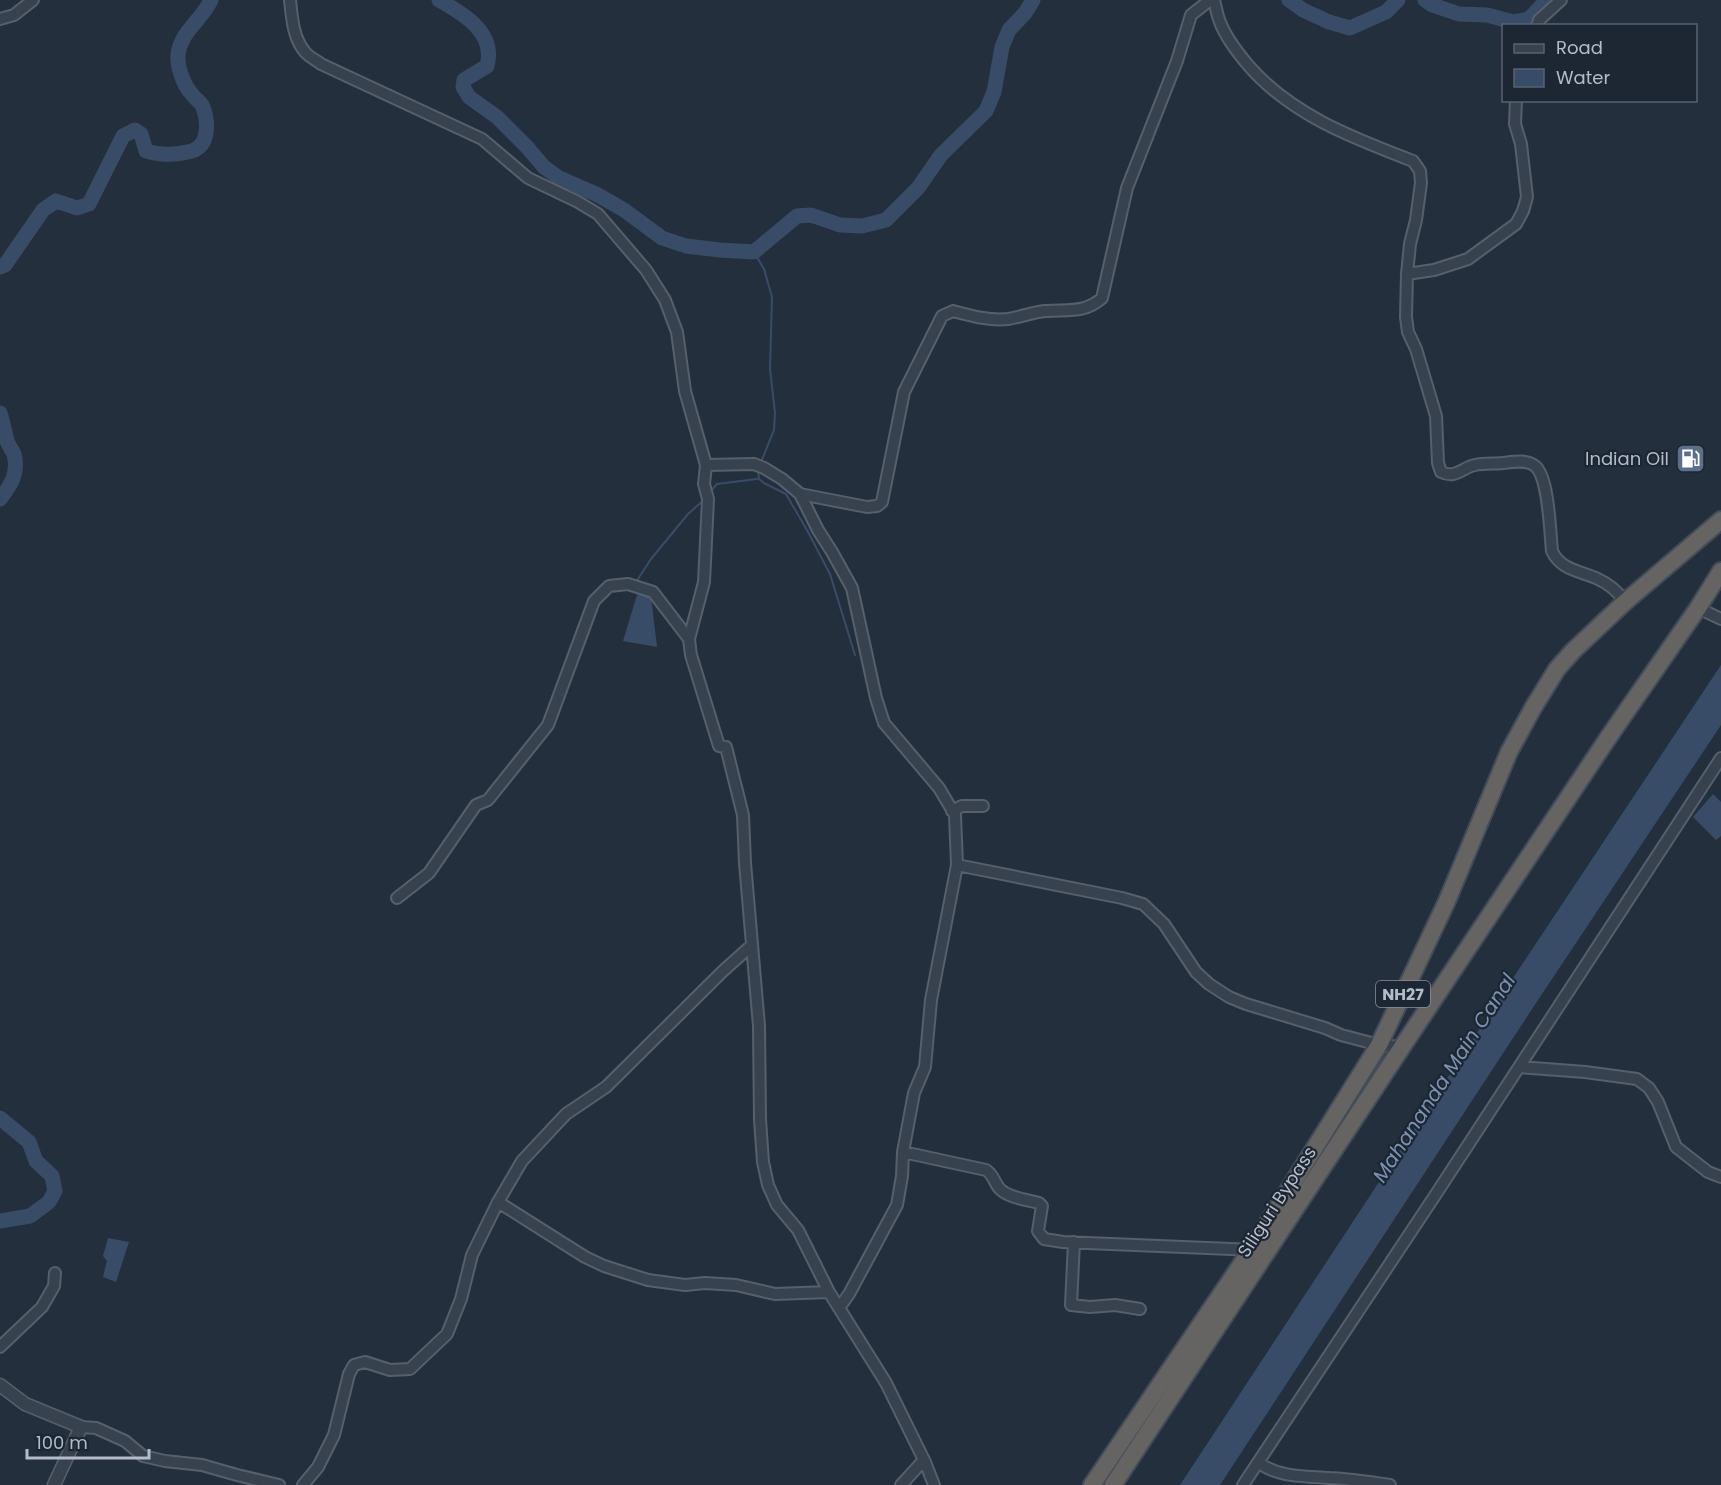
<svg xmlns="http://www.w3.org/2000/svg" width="1721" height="1485" viewBox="0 0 1721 1485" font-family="Poppins,sans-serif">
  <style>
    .water { fill: #394c67 }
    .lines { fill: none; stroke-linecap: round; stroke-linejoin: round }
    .stream { stroke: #394c67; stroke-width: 2 }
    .river { stroke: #394c67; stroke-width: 15 }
    .minor-casing { stroke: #565f6c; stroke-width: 14 }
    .tertiary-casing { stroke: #565f6c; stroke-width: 15 }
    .trunk-casing { stroke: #434c59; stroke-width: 20 }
    .minor { stroke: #38414e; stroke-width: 10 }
    .tertiary { stroke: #38414e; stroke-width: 12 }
    .trunk { stroke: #656462; stroke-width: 16 }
    .labels { text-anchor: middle; stroke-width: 4.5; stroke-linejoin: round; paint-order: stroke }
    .shield { fill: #1d2633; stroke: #878f9c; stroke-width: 1.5 }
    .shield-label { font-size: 16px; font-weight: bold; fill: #b4bcc9 }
    .poi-label { font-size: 18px; fill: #b4bcc9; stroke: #1d2633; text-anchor: end }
    .street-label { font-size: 18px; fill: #b4bcc9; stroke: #1d2633 }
    .water-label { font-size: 20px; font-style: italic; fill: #7c92b1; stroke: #1d2633 }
  </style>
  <rect width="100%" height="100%" fill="#242f3e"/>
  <path class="water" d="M645 594 651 597 657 647 623 641 637 595Z
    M1721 665V725L1536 1003 1220 1485H1180L1513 978Z
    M1713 794 1721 802V836L1716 840 1693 817Z
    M108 1238 129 1242 116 1282 103 1277 107 1261 103 1256Z"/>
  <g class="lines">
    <path class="stream" d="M754 252 764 269 772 297 770 369 775 413 774 430 761 462
      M758 470 759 479 764 483 786 494 808 532 830 574 855 655
      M710 492 717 484 757 479
      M636 582 651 559 688 514 705 499"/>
    <path class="river" d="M439 0C464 14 496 33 487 66L464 80 463 87 469 97 497 117 527 147 544 167 559 178 598 195 624 210 662 238 686 246 720 250 754 252 797 216 811 215 840 225 862 226 886 220 918 188 941 155 986 111 994 92 1002 47 1009 30 1025 13 1033 0
      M1289 0 1303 10 1329 22 1350 28 1386 12 1398 0
      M1425 0 1432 5 1459 14 1487 15 1513 22 1529 19 1547 0
      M0 267 5 265 43 210 56 201 77 208 89 204 123 136 135 130 141 134 146 151C161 156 176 155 192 151 210 145 208 121 203 107 200 101 194 98 191 93 183 84 177 67 178 54 181 31 202 20 211 0
      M0 413C3 422 5 432 7 441 9 446 12 450 14 454 19 473 11 485 0 499
      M0 1118 29 1142 36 1161 52 1176 55 1191 49 1202 30 1216 0 1221"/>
    <defs>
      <path id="minor" d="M290 0C292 18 293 38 305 52 309 57 316 60 321 64L482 139 528 178 578 202 598 214 646 270 665 300 677 332 685 391 706 465 704 484 708 499 704 582 689 639 691 655 719 746 726 747 743 815 745 863 759 1026 760 1119 763 1162 768 1185 777 1205 798 1230 829 1292 886 1383 925 1462 934 1485
        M1214 0C1216 7 1217 15 1220 22 1226 38 1237 52 1248 65 1291 115 1353 138 1413 161L1420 171 1421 183 1416 220 1410 244 1407 274 1406 317 1408 332 1416 349 1436 416 1438 463 1441 472C1456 479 1461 468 1475 465 1484 463 1495 464 1503 463 1513 462 1527 459 1535 466 1549 477 1550 533 1552 551 1560 569 1579 571 1596 578 1607 583 1618 591 1625 602
        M0 19 14 15 33 0
        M1537 26 1539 20 1561 0
        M1407 274 1434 270 1468 259 1516 224 1523 211 1527 197 1521 144 1515 124 1516 100
        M706 465 754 464 764 468 782 479 800 494 867 507 877 506 882 502 904 392 942 316 953 311C972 316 989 321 1008 319 1021 317 1033 312 1045 311 1067 309 1084 314 1102 298L1127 188 1177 61 1191 15 1210 0
        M800 494 818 530 832 552 852 588 876 698 884 723 939 788 955 815 957 865 931 1000 925 1067 914 1093 903 1152 902 1176 897 1205 849 1294 839 1308
        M1698 608 1721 619
        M952 811 962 806H983
        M957 865 1122 898 1143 904 1164 924 1196 972 1209 984 1229 997 1246 1004 1325 1028 1341 1035 1379 1045 1402 1047
        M397 898 429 873 476 805 488 800 548 725 594 601 609 586 628 584 653 592 689 639
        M1519 1067 1585 1072 1637 1079 1649 1088 1658 1102 1676 1147 1708 1172 1721 1177
        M903 1152 986 1170C995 1176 994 1184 1001 1190 1010 1198 1028 1200 1039 1203L1042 1206 1038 1231 1044 1239 1063 1242 1255 1250
        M498 1202 585 1257 604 1266 648 1280 685 1285 705 1283 736 1285 775 1294 829 1292
        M1074 1242 1071 1305 1090 1307 1115 1305 1140 1309
        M0 1347 42 1307 54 1286 55 1273
        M81 1427 96 1428 125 1441 143 1456 165 1461 202 1465 237 1475 279 1485
        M1258 1462C1278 1478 1307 1476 1330 1478 1350 1479 1370 1482 1390 1485
        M303 1485 318 1467 334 1435 349 1374 354 1365 365 1362 390 1370 410 1369 447 1334 461 1299 472 1255 498 1202 522 1161 566 1114 606 1087 723 971 752 945
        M901 1485 924 1460
        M1243 1485 1436 1194 1721 758"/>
      <path id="tertiary" d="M0 1385 25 1404 81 1427 54 1485"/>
      <path id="trunk" d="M1092 1485 1251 1250 1379 1045 1447 901 1509 752 1533 708 1557 669 1573 651 1625 602 1721 520
        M1113 1485 1402 1047 1608 738 1698 608 1721 571"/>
    </defs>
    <use href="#minor" class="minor-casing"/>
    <use href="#tertiary" class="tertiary-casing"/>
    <use href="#trunk" class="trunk-casing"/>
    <use href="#minor" class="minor"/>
    <use href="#tertiary" class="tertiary"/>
    <use href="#trunk" class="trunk"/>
  </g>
  <defs>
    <symbol id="fuel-square" viewBox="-11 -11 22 22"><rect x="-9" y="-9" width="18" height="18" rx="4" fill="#5c6f8a" stroke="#1d2633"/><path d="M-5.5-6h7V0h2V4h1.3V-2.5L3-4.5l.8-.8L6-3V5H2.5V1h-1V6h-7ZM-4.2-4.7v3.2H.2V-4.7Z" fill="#fff"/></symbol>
  </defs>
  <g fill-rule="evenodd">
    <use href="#fuel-square" x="1674" y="442" width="33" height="33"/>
  </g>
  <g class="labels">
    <rect class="shield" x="1376" y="981" width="54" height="26" rx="4.5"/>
    <g class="shield-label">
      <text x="1403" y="1000">NH27</text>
    </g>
    <g class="poi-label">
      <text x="1669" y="465">Indian Oil</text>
    </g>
    <g class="street-label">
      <text transform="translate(1277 1202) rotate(-57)" y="6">Siliguri Bypass</text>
    </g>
    <g class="water-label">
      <text transform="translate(1444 1078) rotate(-57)" y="7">Mahananda Main Canal</text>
    </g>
  </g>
  <rect x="1502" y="24" width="195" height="78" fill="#1d2633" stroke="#59626f" stroke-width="1.5"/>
  <rect x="1514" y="44" width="30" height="9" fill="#38414e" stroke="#59626f" stroke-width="1.5"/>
  <text x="1556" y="54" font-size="18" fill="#b4bcc9">Road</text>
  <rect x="1514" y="69" width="30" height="18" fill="#394c67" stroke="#59626f" stroke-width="1.5"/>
  <text x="1556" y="84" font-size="18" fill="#b4bcc9">Water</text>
  <path d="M27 1449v9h122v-9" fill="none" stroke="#b4bcc9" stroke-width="3"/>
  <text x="36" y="1449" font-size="18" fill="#b4bcc9" stroke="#1d2633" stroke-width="4.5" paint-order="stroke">100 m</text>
</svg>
